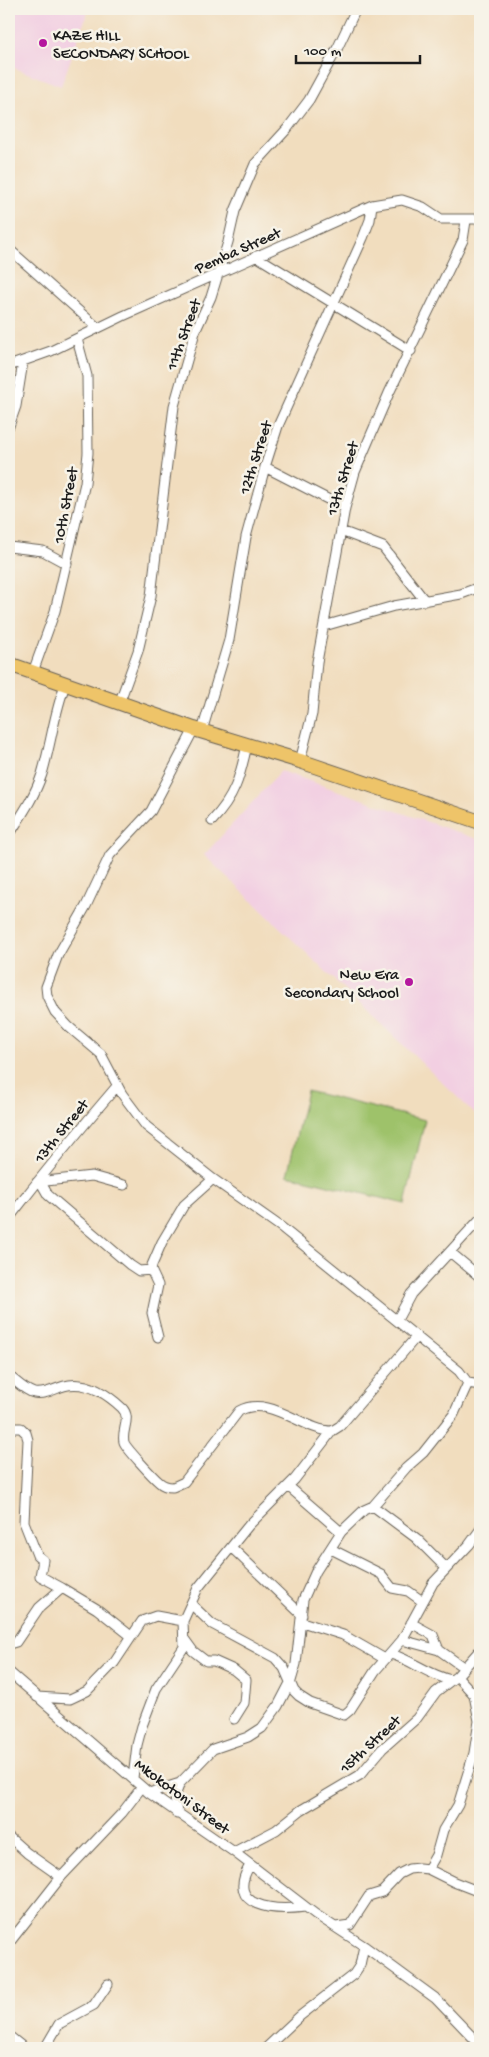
<svg xmlns="http://www.w3.org/2000/svg" width="489" height="2057" viewBox="0 0 489 2057" font-family="'Gochi Hand',sans-serif">
  <style>
    .built { fill: #f2cfe2 }
    .green { fill: #9ec26b; stroke: #5d6f44 }
    .lines { fill: none; stroke-linecap: round; stroke-linejoin: round }
    .minor-casing { stroke: #676055; stroke-width: 11 }
    .trunk-casing { stroke: #676055; stroke-width: 16 }
    .minor { stroke: #fff; stroke-width: 9 }
    .trunk { stroke: #eec469; stroke-width: 14 }
    .poi-dot { fill: #b5179e; stroke: #f7f3e8; stroke-width: 2 }
    .labels { text-anchor: middle; stroke-width: 5; stroke-linejoin: round; paint-order: stroke }
    .poi-label { font-size: 16px; fill: #1c1c1c; stroke: #f7f3e8; text-anchor: start }
    .street-label { font-size: 16px; fill: #1c1c1c; stroke: #f7f3e8 }
  </style>
  <rect width="100%" height="100%" fill="#f7f3e8"/>
  <filter id="ink" filterUnits="userSpaceOnUse"><feTurbulence type="fractalNoise" baseFrequency=".02" numOctaves="2"/><feDisplacementMap in="SourceGraphic" scale="10" xChannelSelector="R" yChannelSelector="G"/><feConvolveMatrix kernelMatrix="1 2 1 2 8 2 1 2 1" color-interpolation-filters="sRGB"/></filter>
  <filter id="wash" filterUnits="userSpaceOnUse"><feTurbulence type="fractalNoise" baseFrequency=".0096" numOctaves="4" result="noise"/><feDisplacementMap in="SourceGraphic" scale="20" xChannelSelector="R" yChannelSelector="G"/><feGaussianBlur stdDeviation="1.12" result="paint"/><feColorMatrix in="noise" values="0 0 0 0 0 0 0 0 0 0 0 0 0 0 0 0 0 1.4 0 .05"/><feComposite in="paint" operator="in"/></filter>
  <g filter="url(#wash)">
    <rect width="100%" height="100%" fill="#f1ddbe"/>
    <path class="built" d="M13 9H89L61 86 9 66V19Z
      M281 771 480 840V1110L476 1115 204 855Z"/>
    <path class="green" d="M307 1091 425 1120 405 1204 287 1175Z"/>
  </g>
  <g filter="url(#ink)">
    <g class="lines">
      <defs>
        <path id="minor" d="M9 249 98 328
          M256 256 411 351
          M9 366 51 351 123 316 372 205 402 200 423 207 441 219H480
          M9 426 16 406 23 362
          M265 467 345 508
          M341 531 383 547 425 601
          M9 547 43 551 67 564
          M324 626 394 606 461 594 480 587
          M33 672 55 611 85 483 88 453 87 376 77 339
          M120 701 138 651 151 596 174 406 195 332 211 297 228 242 235 211 255 164 287 129 309 100 338 47 356 9
          M202 731 229 640 246 537 265 467 278 426 363 238 370 220 372 205
          M300 761 312 714 317 662 345 508 355 472 389 393 463 240 466 221
          M212 821C235 797 240 777 247 745
          M9 835C21 816 35 796 42 774 51 744 54 714 65 685
          M40 1181 48 1195 130 1265 139 1271 151 1270
          M37 1182 92 1176 124 1185
          M9 1218C44 1173 80 1129 117 1086
          M450 1252 480 1277
          M397 1320 411 1294 480 1219
          M158 1337 152 1313 158 1285 151 1270 152 1265 162 1242 184 1205 213 1179
          M9 1376C17 1382 24 1390 34 1393 45 1395 54 1389 64 1386 86 1380 106 1393 122 1408 132 1418 121 1430 124 1442 125 1447 153 1477 159 1482 163 1486 168 1487 173 1487L184 1482 239 1411C269 1394 304 1431 332 1431L340 1426 417 1336
          M468 1383 480 1385
          M9 1428H21L26 1433 28 1440 24 1522 37 1555 43 1560 40 1576 62 1588
          M288 1486 341 1532
          M373 1506 416 1538 446 1568
          M231 1547 302 1615
          M331 1549 381 1574 392 1588 408 1591 422 1601
          M192 1605 212 1624 275 1658 284 1668 294 1691 299 1696 310 1703 344 1715 350 1710 375 1671 402 1640 433 1583 469 1545 480 1530
          M302 1622 343 1635 385 1659
          M411 1623 433 1635 439 1650 463 1667
          M185 1640 193 1651 206 1661H214L234 1670 246 1680 244 1703 234 1719
          M402 1640 439 1650
          M9 1644 16 1642 39 1608 62 1588 97 1609 131 1636
          M391 1654C414 1661 426 1674 451 1680
          M9 1672 149 1793 234 1852 315 1914 364 1946 435 1998 480 2045
          M457 1676 478 1699
          M37 1697 70 1699 87 1691 114 1663 142 1621 156 1616 183 1621
          M133 1778 137 1745 142 1726 156 1689 184 1647 183 1621 198 1588 249 1525 295 1479 332 1431
          M149 1793 180 1783 213 1749 248 1737 262 1728 278 1706 291 1681 296 1664 303 1600 316 1571 341 1532 364 1510 373 1506 406 1468 423 1453 454 1414 468 1383 459 1371 281 1227 213 1179 146 1126 122 1094 101 1054 69 1027 55 1012 47 996 46 987 58 955 86 906 110 855 151 811 194 729
          M177 1814 175 1796 180 1783
          M9 1837 27 1853 61 1877
          M234 1852 276 1830 301 1810 360 1775 382 1749 417 1718 436 1692 457 1676 480 1650
          M250 1865C224 1908 275 1911 305 1907
          M428 1869 436 1855 443 1830 458 1805 474 1753 479 1721 474 1695
          M336 1927 350 1925 369 1896 382 1892 399 1874 409 1869 419 1868 428 1869 454 1882 480 1892
          M9 1943 61 1877 122 1813 142 1787
          M9 2036 24 2048
          M45 2048 59 2024 94 2005 108 1984
          M266 2048 300 2016 354 1974 360 1965 364 1946"/>
        <path id="trunk" d="M9 664 194 729 300 761 480 822"/>
      </defs>
      <use href="#minor" class="minor-casing"/>
      <use href="#trunk" class="trunk-casing"/>
      <use href="#minor" class="minor"/>
      <use href="#trunk" class="trunk"/>
    </g>
  </g>
  <g class="poi-dot">
    <circle cx="43" cy="43" r="5"/>
    <circle cx="409" cy="982" r="5"/>
  </g>
  <g class="labels">
    <g class="poi-label">
      <text x="53" y="40">KAZE HILL<tspan x="53" dy="18">SECONDARY SCHOOL</tspan></text>
      <text x="399" y="979" text-anchor="end">New Era<tspan x="399" dy="18">Secondary School</tspan></text>
    </g>
    <g class="street-label">
      <text transform="translate(237 249) rotate(-24)" y="6">Pemba Street</text>
      <text transform="translate(182 334) rotate(-70)" y="6">11th Street</text>
      <text transform="translate(254 457) rotate(-72)" y="6">12th Street</text>
      <text transform="translate(341 478) rotate(-73)" y="6">13th Street</text>
      <text transform="translate(64 505) rotate(-79)" y="6">10th Street</text>
      <text transform="translate(60 1130) rotate(-51)" y="6">13th Street</text>
      <text transform="translate(369 1743) rotate(-43)" y="6">15th Street</text>
      <text transform="translate(183 1795) rotate(37)" y="6">Mkokotoni Street</text>
    </g>
  </g>
  <rect width="489" height="2057" fill="none" stroke="#f7f3e8" stroke-width="30"/>
  <path d="M296 55v8h124v-8" fill="none" stroke="#1c1c1c" stroke-width="2.5"/>
  <text x="304" y="55" font-size="15" fill="#1c1c1c" stroke="#f7f3e8" stroke-width="4" paint-order="stroke">100 m</text>
</svg>
